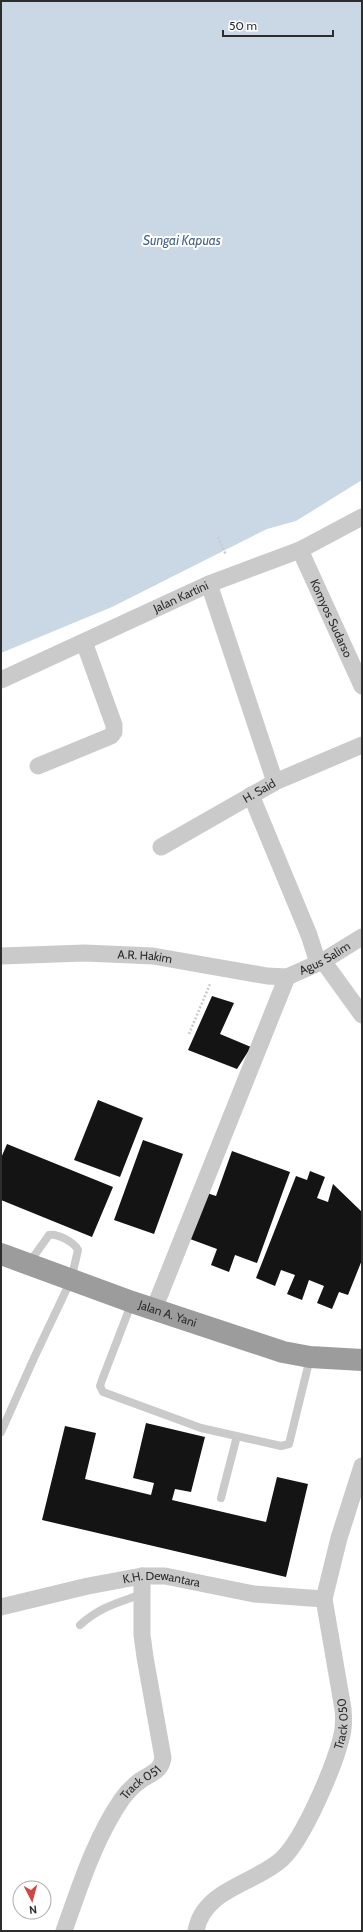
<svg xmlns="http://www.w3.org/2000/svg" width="363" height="1932" viewBox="0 0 363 1932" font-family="Cabin,sans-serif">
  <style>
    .water { fill: #cad8e6 }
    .building { fill: #141414 }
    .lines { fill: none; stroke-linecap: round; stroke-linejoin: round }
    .path { stroke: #cacaca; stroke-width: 2.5; stroke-dasharray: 2 2; stroke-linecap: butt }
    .service { stroke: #cacaca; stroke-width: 8 }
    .minor { stroke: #cacaca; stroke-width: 17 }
    .trunk { stroke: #9c9c9c; stroke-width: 22 }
    .labels { text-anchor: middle; stroke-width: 4; stroke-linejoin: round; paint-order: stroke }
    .street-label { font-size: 12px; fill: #2d2d2d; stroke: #fff }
    .water-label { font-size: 13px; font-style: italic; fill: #456585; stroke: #fff }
  </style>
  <rect width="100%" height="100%" fill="#fff"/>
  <path class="water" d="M1 1H362V480L296 521 267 529 112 607 1 653Z"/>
  <path class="building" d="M212 996 234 1003 220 1034 251 1047 237 1069 188 1050Z
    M98 1100 143 1118 120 1177 74 1160Z
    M143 1140 183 1154 154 1234 114 1220Z
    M7 1144 113 1187 92 1237 1 1200V1158Z
    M232 1151 290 1172 257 1263 235 1255 229 1272 211 1265 217 1249 190 1239 207 1193 216 1196Z
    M310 1171 325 1177 317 1198 328 1202 333 1184 362 1212V1260L348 1295 339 1292 332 1309 317 1303 324 1286 309 1280 302 1300 287 1294 295 1275 281 1270 275 1286 256 1278 296 1176 307 1180Z
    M146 1423 205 1437 191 1492 175 1489 172 1500 266 1522 277 1477 308 1484 286 1577 42 1520 65 1426 96 1433 85 1479 151 1495 154 1483 133 1478Z"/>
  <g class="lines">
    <path class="path" d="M218 537 226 555
      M189 1034 210 984"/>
    <path class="service" d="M132 1302 102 1380 100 1386 103 1392 201 1428 281 1446 289 1444 310 1358
      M1 1432 34 1358 71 1280 78 1250C74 1242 57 1233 49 1235L29 1263
      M221 1498 237 1436
      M80 1625C100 1607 117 1603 142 1594"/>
    <g class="minor">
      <path id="s1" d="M300 550 362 686"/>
      <path d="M209 584 275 782"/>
      <path id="s2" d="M1 680 209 584 300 550 362 517"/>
      <path d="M38 766 111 736 114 732V725L84 642"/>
      <path d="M251 795 309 935 318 963"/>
      <path id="s3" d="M161 847 275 782 362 745"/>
      <path id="s4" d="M1 956 85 953 153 956 267 976 287 977 323 961 362 937"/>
      <path d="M323 961 362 1015"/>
      <path d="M154 1309 287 977"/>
      <path id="s5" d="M1 1607 88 1586 142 1576H165L254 1594 324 1599"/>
      <path id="s6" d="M64 1931C80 1886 95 1838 122 1799 127 1792 134 1785 141 1780 152 1773 161 1771 163 1758L145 1657 142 1635V1576"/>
      <path id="s7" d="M196 1931C203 1889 255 1884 282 1859 304 1838 333 1769 341 1739 344 1729 344 1719 343 1709L324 1599 339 1538 362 1466"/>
    </g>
    <path class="trunk" id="s8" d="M1 1254 132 1302 283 1352 310 1357 362 1360"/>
  </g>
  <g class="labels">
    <g class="street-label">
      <text dy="4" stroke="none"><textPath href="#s2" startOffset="198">Jalan Kartini</textPath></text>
      <text dy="4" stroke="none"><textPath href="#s1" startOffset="75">Komyos Sudarso</textPath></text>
      <text dy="4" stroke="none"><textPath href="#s3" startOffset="113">H. Said</textPath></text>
      <text dy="4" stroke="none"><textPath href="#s4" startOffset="144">A.R. Hakim</textPath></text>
      <text dy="4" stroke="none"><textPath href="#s4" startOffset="330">Agus Salim</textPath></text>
      <text dy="4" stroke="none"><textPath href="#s8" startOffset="177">Jalan A. Yani</textPath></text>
      <text dy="4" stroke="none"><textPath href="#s5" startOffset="164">K.H. Dewantara</textPath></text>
      <text dy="4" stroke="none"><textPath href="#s7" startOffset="266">Track 050</textPath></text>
      <text dy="4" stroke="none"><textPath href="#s6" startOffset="170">Track 051</textPath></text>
    </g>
    <g class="water-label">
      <text x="182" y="245">Sungai Kapuas</text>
    </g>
  </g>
  <rect width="363" height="1932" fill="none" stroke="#2d2d2d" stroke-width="4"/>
  <g transform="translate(32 1900) rotate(174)"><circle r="19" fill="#ffffff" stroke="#ababab"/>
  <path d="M0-3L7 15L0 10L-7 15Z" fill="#d04642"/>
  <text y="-6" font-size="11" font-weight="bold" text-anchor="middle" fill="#2d2d2d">N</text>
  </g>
  <path d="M223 30v6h110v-6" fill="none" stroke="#2d2d2d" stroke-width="2"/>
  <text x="229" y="30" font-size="12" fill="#2d2d2d" stroke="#ffffff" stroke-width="3" paint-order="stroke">50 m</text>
</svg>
